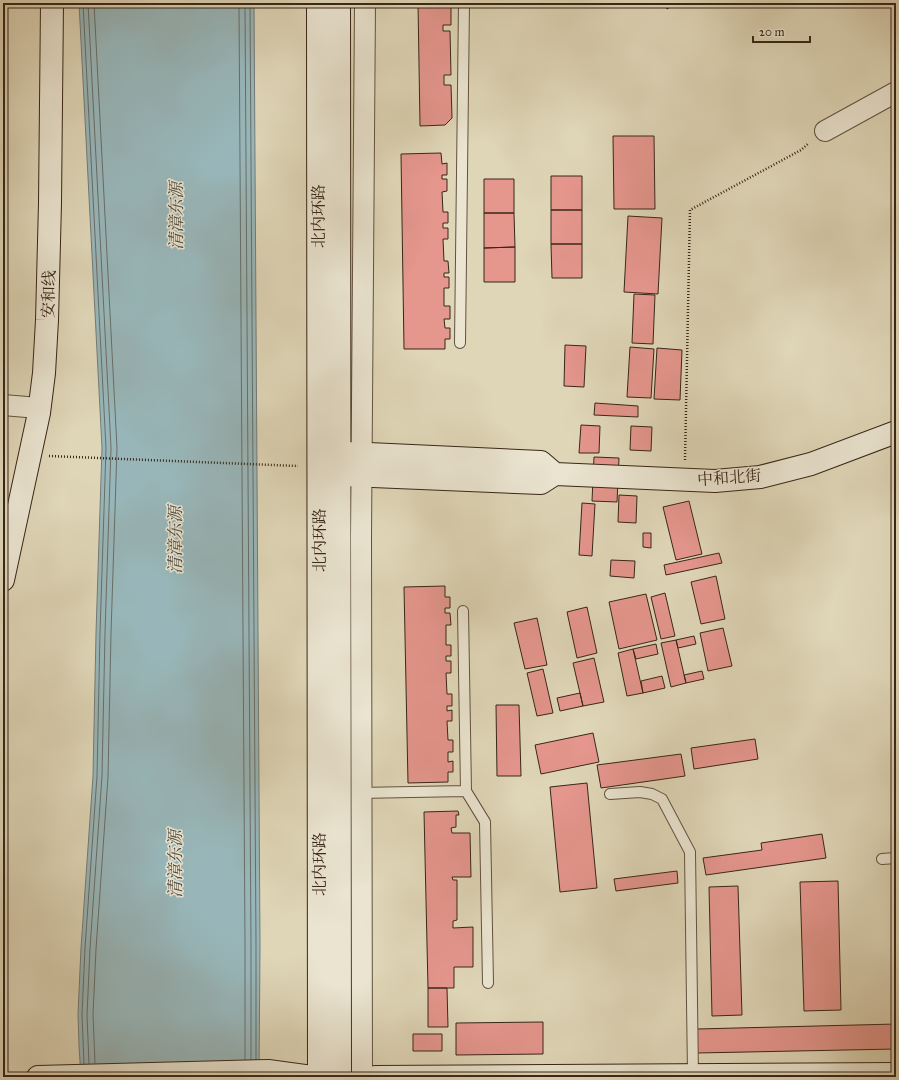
<svg xmlns="http://www.w3.org/2000/svg" width="899" height="1080" viewBox="0 0 899 1080" font-family="'IM FELL Great Primer','Noto Serif SC',serif">
  <style>
    .water { fill: #98b6b9; stroke: #727c79 }
    .lines { fill: none; stroke-linecap: round; stroke-linejoin: round }
    .shore { stroke: #686e68; stroke-width: 1 }
    .building { fill: #e5968d; stroke: #382618 }
    .lane-casing { stroke: #625240; stroke-width: 12 }
    .street-casing { stroke: #625240; stroke-width: 22 }
    .secondary-casing { stroke: #382618; stroke-width: 24 }
    .path { stroke: #382618; stroke-width: 2.5; stroke-dasharray: 1 2; stroke-linecap: butt }
    .lane { stroke: #eae4d0; stroke-width: 10 }
    .street { stroke: #eae4d0; stroke-width: 20 }
    .secondary { stroke: #eae4d0; stroke-width: 22 }
    .labels { text-anchor: middle; stroke-width: 3; stroke-linejoin: round; paint-order: stroke }
    .street-label { font-size: 16px; fill: #382618; stroke: #eae4d0 }
    .water-label { font-size: 17px; font-style: italic; fill: #504a40; stroke: #eae4d0 }
  </style>
  <rect width="100%" height="100%" fill="#dfd6b7"/>
  <filter id="stains"><feTurbulence type="fractalNoise" baseFrequency=".005" numOctaves="4"/><feColorMatrix values="0 0 0 0 .2 0 0 0 0 .09 0 0 0 0 .02 0 0 0 .5 -.17"/></filter>
  <radialGradient id="worn" r=".72"><stop offset=".6" stop-color="#630" stop-opacity="0"/><stop offset="1" stop-color="#630" stop-opacity=".3"/></radialGradient>
  <path class="water" d="M79 3H254L260 945 259 1077H81L79 1046 78 1014 81 948 93 776 96 633 102 448Z"/>
  <g class="lines">
    <path class="shore" d="M83 3 106 448 100 633 97 776 85 948 82 1014 84 1064
      M88 3 111 448 105 633 102 776 90 948 87 1015 89 1064
      M94 3 117 448 111 633 108 777 96 949 93 1015 95 1063
      M239 3 245 945V1060
      M245 3 251 945V1059
      M250 3 256 945V1059"/>
  </g>
  <path class="building" d="M418 3H451V25H443V31H450L451 75H444V85H451L452 118 445 125 420 126Z
    M663 3H677L667 9Z
    M613 136H654L655 209H614Z
    M441 153 442 164 447 163V175H442V179H447V191L442 192 443 212H448V223H443V228H448V239H443L444 261H448L449 273H444V277H449V288H444V306H450V319H444L445 328H450V339H445V349H404L401 154Z
    M551 176H582V210H551Z
    M484 179H514V213H484Z
    M551 210H582V244H551Z
    M484 213H514L515 247 484 248Z
    M628 216 662 218 658 294 624 292Z
    M551 244H582V278H552Z
    M515 247V282H484V248Z
    M634 294 655 295 653 344 632 343Z
    M565 345 586 346 584 387 564 386Z
    M630 347 654 349 651 398 627 397Z
    M657 348 682 350 680 400 654 399Z
    M595 403 638 406V417L594 415Z
    M581 425 600 426 599 453H579Z
    M631 426 652 427 651 451 630 450Z
    M594 457 619 458 617 502 592 501Z
    M619 495 637 496 636 523 618 522Z
    M689 501 702 554 676 560 663 507Z
    M582 503 595 504 592 556 579 555Z
    M643 533H651V548L643 547Z
    M719 553 722 563 666 575 664 565Z
    M611 560 635 561 634 578 610 576Z
    M716 576 725 619 701 624 691 582Z
    M445 586V597H450V608H445V613H450L451 625H446V645H451V656H446V661H451V673H446L447 694H452V706H447V711L452 710V721H447L448 740H453V752H448V762L453 761V772H448V782L408 783 404 587Z
    M665 593 675 636 661 639 651 597Z
    M646 594 657 640 619 649 609 602Z
    M587 607 597 653 577 658 567 612Z
    M537 618 547 665 525 669 514 623Z
    M723 628 732 666 708 671 700 633Z
    M694 636 696 644 678 648 676 640Z
    M676 640 686 683 671 687 661 643Z
    M656 644 658 654 636 659 633 649Z
    M633 649 643 693 627 696 618 653Z
    M594 658 604 702 583 706 573 663Z
    M543 669 553 713 537 716 527 673Z
    M702 671 704 679 686 683 684 675Z
    M662 676 665 688 643 693 641 681Z
    M580 693 583 706 560 711 557 698Z
    M496 705H519L521 776H497Z
    M593 733 599 762 541 774 535 745Z
    M755 739 758 759 694 769 691 748Z
    M681 754 685 776 601 788 597 765Z
    M587 783 597 888 560 892 550 787Z
    M458 811 459 815H456V827L451 828 452 833H470L471 877H452L453 880H457V920L453 921V928L473 927V967H454V988H428L424 812Z
    M822 834 826 858 706 875 703 858 762 850 761 843Z
    M677 871 678 883 616 891 614 879Z
    M838 881 841 1010 804 1011 800 882Z
    M738 886 742 1015 712 1016 709 887Z
    M428 988H447L448 1027H428Z
    M543 1022V1054L456 1055V1023Z
    M896 1024V1049L697 1053V1029Z
    M413 1034H442V1051H413Z"/>
  <g class="lines">
    <defs>
      <path id="lane" d="M460 343 464 3
        M463 611 466 791 485 822 488 983
        M358 793 466 791
        M610 794 640 792 652 794 662 799 690 852 693 1075
        M882 859 896 858"/>
      <path id="street" d="M825 131 896 92
        M3 405 39 408
        M362 1077 361 537 365 3"/>
      <path id="secondary" d="M318 3 319 1077
        M339 3 340 1077
        M325 452 541 462 555 474
        M325 474 541 483 555 474
        M555 474 715 481 760 477 811 464 896 432
        M3 580 39 413 44 373 47 320 50 203 52 3
        M38 1077 268 1071 312 1077
        M375 1077 896 1074"/>
    </defs>
    <use href="#lane" class="lane-casing"/>
    <use href="#street" class="street-casing"/>
    <use href="#secondary" class="secondary-casing"/>
    <path class="path" d="M49 456 298 466
      M685 460 690 210 801 150 809 143"/>
    <use href="#lane" class="lane"/>
    <use href="#street" class="street"/>
    <use href="#secondary" class="secondary"/>
  </g>
  <g class="labels">
    <g class="street-label">
      <text transform="translate(318 216) rotate(-90)" y="6">北内环路</text>
      <text transform="translate(48 294) rotate(-88)" y="6">安和线</text>
      <text transform="translate(729 477) rotate(-4)" y="6">中和北街</text>
      <text transform="translate(319 540) rotate(-90)" y="6">北内环路</text>
      <text transform="translate(319 864) rotate(-90)" y="6">北内环路</text>
    </g>
    <g class="water-label">
      <text transform="translate(176 216) rotate(-90)" y="6">清漳东源</text>
      <text transform="translate(175 540) rotate(-90)" y="6">清漳东源</text>
      <text transform="translate(175 864) rotate(-90)" y="6">清漳东源</text>
    </g>
  </g>
  <rect width="899" height="1080" fill="none" stroke="#dfd6b7" stroke-width="16"/>
  <rect x="4" y="4" width="891" height="1072" fill="none" stroke="#382618" stroke-width="2"/>
  <rect x="8" y="8" width="883" height="1064" fill="none" stroke="#382618"/>
  <path d="M753 36v6h57v-6" fill="none" stroke="#382618" stroke-width="2"/>
  <text x="759" y="36" font-size="12" fill="#382618" stroke="#eae4d0" stroke-width="3" paint-order="stroke">20 m</text>
  <rect width="100%" height="100%" filter="url(#stains)"/>
  <rect width="100%" height="100%" fill="url(#worn)"/>
</svg>
